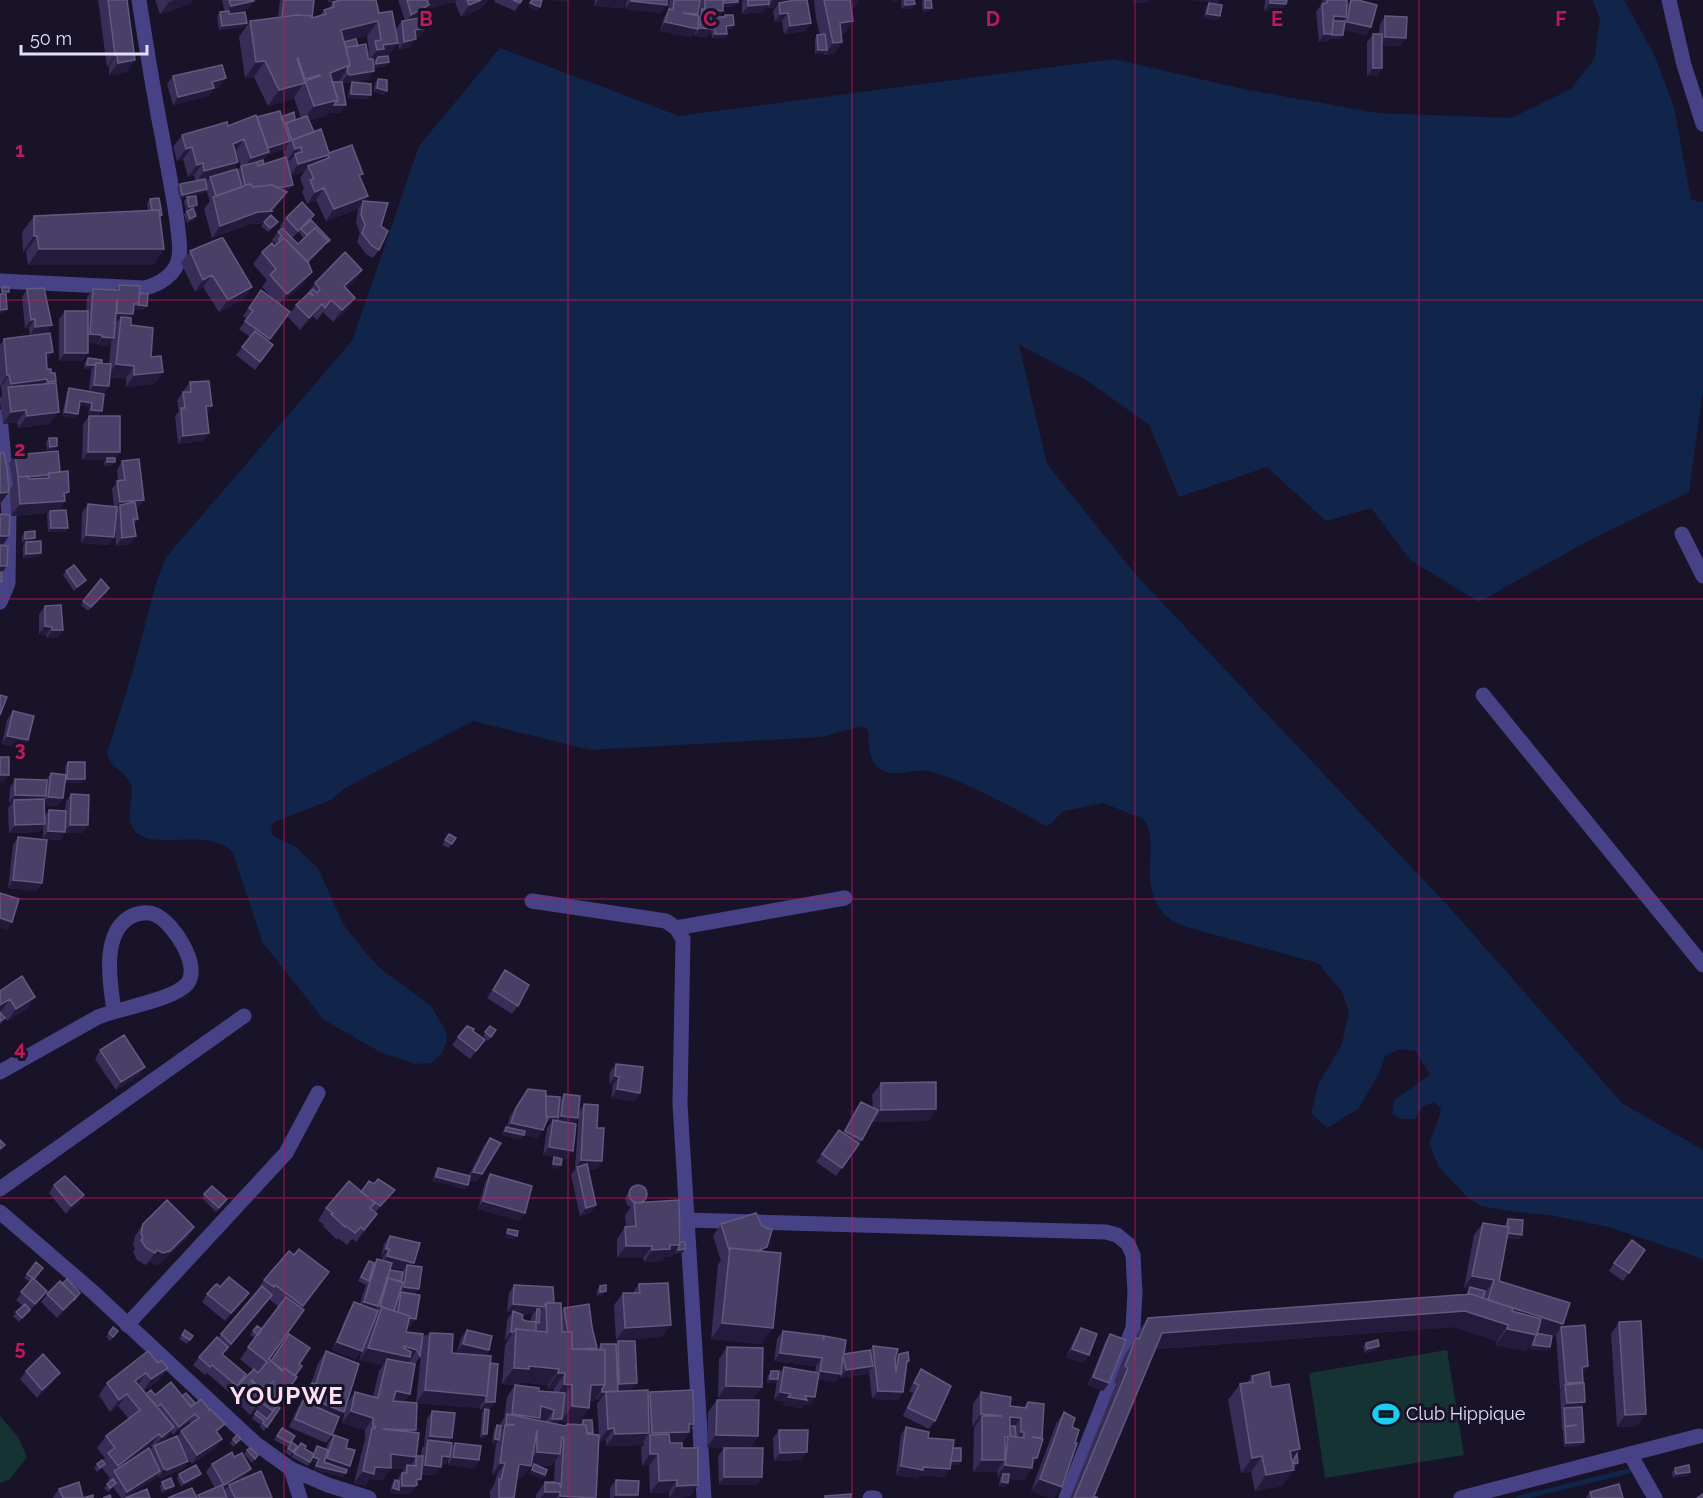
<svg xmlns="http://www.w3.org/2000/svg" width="1703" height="1498" viewBox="0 0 1703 1498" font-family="Raleway,sans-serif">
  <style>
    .green { fill: #163333 }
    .water { fill: #11244a }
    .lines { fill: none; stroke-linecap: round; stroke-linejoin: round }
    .stream { stroke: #11244a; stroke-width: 5 }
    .street { stroke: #474285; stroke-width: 15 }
    .wall { fill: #372d56; fill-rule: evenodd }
    .shaded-wall { fill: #231b3c }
    .building { fill: #494067; stroke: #62597f; stroke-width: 1.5; fill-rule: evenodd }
    .grid { fill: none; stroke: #c2185b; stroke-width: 1.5; stroke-opacity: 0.55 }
    .labels { text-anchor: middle; stroke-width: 6; stroke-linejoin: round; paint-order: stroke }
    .poi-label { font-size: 18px; fill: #e3defc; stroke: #181329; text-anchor: start }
    .district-label { font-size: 24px; font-weight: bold; letter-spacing: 1.5px; fill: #fddff1; stroke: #181329 }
    .grid-label { font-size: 20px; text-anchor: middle; font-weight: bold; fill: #c2185b; stroke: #181329; stroke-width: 6; stroke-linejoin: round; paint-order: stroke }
  </style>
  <rect width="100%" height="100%" fill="#181329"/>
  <path class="green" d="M1447 1350 1464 1455 1325 1478 1309 1373Z
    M0 1416 18 1437 27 1457 10 1479 0 1483Z"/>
  <path class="water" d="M1593 0H1624L1654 54 1674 107 1691 200 1703 202V391L1689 492 1590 540 1479 602 1410 560 1371 508 1326 521 1267 467 1179 497 1149 425 1085 379 1019 345 1047 464 1136 575 1451 909 1622 1103 1703 1150V1259L1609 1227 1549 1215 1517 1212 1481 1206 1467 1197 1439 1167 1429 1143 1438 1121 1441 1109 1434 1102 1422 1107 1415 1119H1401L1392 1114 1394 1100 1430 1075 1416 1051 1399 1049 1385 1056 1379 1074 1358 1109 1327 1128 1311 1113 1319 1083 1342 1044 1349 1011 1342 992 1318 963 1186 927C1179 924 1171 921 1165 915 1158 908 1153 897 1151 886 1146 868 1158 829 1141 818L1103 803 1064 811C1057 815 1054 824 1046 826 1010 806 972 785 933 772 914 766 897 780 880 769 868 761 869 743 868 730L862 726 821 737 590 750 473 721 345 788 331 800 274 822 271 828 273 836 296 847 318 868 343 924 366 953 382 970 431 1006 446 1031 447 1040 442 1053 431 1063 415 1064 380 1052 324 1020 263 943 233 853C211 825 151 853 134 830 123 814 137 795 129 781 122 768 112 771 107 753L131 677 157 580 166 557 352 341 419 146 500 48 679 116 1114 59 1243 89 1377 113 1511 118 1571 89 1594 59 1600 20Z"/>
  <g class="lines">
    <path class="stream" d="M1519 1498 1637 1469"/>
    <path class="street" d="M1669 0 1684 65 1703 124
      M0 281 144 288C159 285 177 274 179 257 181 245 178 233 177 221 173 192 167 164 162 135 153 90 146 45 139 0
      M0 417 9 513 8 583 0 602
      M1682 534 1703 576
      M1483 695 1703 965
      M532 901 666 921 676 928 683 939 680 1104 704 1498
      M676 928 845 898
      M0 1072 98 1017C120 1008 173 1000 187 984 202 966 173 923 156 915 148 911 137 913 130 917 101 934 110 983 114 1011
      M0 1189 244 1016
      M0 1212 93 1292 255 1443 291 1469 328 1485 369 1498
      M687 1220 1106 1232 1117 1235 1128 1244 1133 1255 1135 1293 1133 1328 1066 1498
      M127 1325 286 1153 318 1093
      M1630 1454 1655 1498
      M291 1469 300 1498
      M870 1498H875
      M1461 1498 1699 1436"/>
  </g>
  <path class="wall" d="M98 0H127V72L109 75V66L107 67Z
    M155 0H193L190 4 160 14Z
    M222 0H254L248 9 229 13 247 23 244 27 219 30 217 16 220 12H225Z
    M280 0H314L312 18 320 16 324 10 328 9 333 2 329 3 328 0H376L379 13 398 43 388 56 386 66 374 68 369 79 345 83 342 82 340 113H328L327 116 309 120 314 132 329 153 360 178 368 196 364 201 381 226 379 250 373 258 366 254 357 242 360 233 356 223 358 209 326 221 316 200 307 204 302 192 304 189 300 178 304 172 290 176 287 193 265 221 278 222 275 226 268 232 261 226 263 224H250L212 238 204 209 210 201 206 190 204 193 190 196 196 216 194 220 187 223 184 215 186 211 184 201 187 197 180 199 177 188 180 184 196 181 194 175 188 177 183 159 177 161 173 147 182 135 228 126 257 117H281L295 120 301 118 294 98 293 99 268 106 254 77 245 78 239 37 250 21 278 18ZM367 36 369 51 367 52 358 46 356 39ZM286 147V148L284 152 285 157 264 164 263 160 267 155 284 149ZM236 152 241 166 237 171H232L238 162Z
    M398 0H488L482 8 461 17 455 2 426 9 423 13 413 19 426 28 421 36 416 37 410 47 399 50 396 29 402 21 405 20Z
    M495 0H522L515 11 494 2Z
    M595 0H667V5L661 13 625 9 626 3 622 8 594 6Z
    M669 0H700L698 16 700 13V0H738L736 6 723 7 719 17H723L725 15 734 25 732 29 726 30 727 34 724 38H712L711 31 707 37 695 36V33L692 37 660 31 664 17 668 11Z
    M743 0H807L811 23 805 31 784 34 782 21 775 22 773 11 776 7 768 8 767 6 763 12 742 14V2Z
    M814 0H875H859L854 8 851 9 853 21 844 33 841 34 842 42 834 54 825 55 824 54H815V39L817 35H820L816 18Z
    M902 0H905L915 4 912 8 902 9 901 1Z
    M923 0H931L929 12H923L922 1Z
    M1265 0H1287L1281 12 1264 11Z
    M1323 0H1347L1346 6 1351 0H1358L1371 27 1366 35 1343 30V35L1340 39H1329L1327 42H1319L1316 12 1321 5Z
    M1209 3 1220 16 1217 20 1204 18 1206 7Z
    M1385 16 1401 46 1382 45V68L1377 76H1367V42L1373 34H1379L1380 24Z
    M173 76 220 87 214 88 208 96 173 105 167 84Z
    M378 79 387 91 384 95 374 92 375 83Z
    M352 82 368 99 348 98 350 86Z
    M150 199 162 215 160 218 164 249 153 265H28L26 252H23L22 232 34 216 148 210 147 203Z
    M314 215 311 220 330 240 308 264 303 284 280 304 290 312 268 342 273 345 255 370 236 355 250 337 239 329 247 319 243 316 261 290 272 298 262 287 267 280 253 264 262 252 274 246 276 244 272 240 278 232 282 228 280 226 286 218ZM299 232 304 239 298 244 292 238Z
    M190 251 244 299 219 312 203 287 195 292 181 263Z
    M362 270 354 282 346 288 355 298 347 310 333 322 323 312 317 320 313 316 300 330 288 317 296 305 306 295 315 283Z
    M119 285 140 293 144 310H135L130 318 131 325 151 357 163 372 154 384 126 387V378L110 377 109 386 103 394 99 415 88 414 90 407 80 405 78 414 75 418 62 416 67 392 69 388 89 391 91 371 92 369H84L85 362 88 358 102 363 109 364 111 341 108 346 97 345V344L88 342 83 361H59V319L65 311H86L87 297 93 289 115 290Z
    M27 289 52 325 47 333 30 335 29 328H25L22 297Z
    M4 339 53 352 47 360V369L51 373 56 381 54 383 50 424 18 428 17 422 3 424 0 402V398L2 395 1 387H0V345Z
    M190 382 212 406 207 413 203 441 178 444 175 416 179 411 177 400 183 392H184V390Z
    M89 416 115 458 112 466H104V462L106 460H82L83 424Z
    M49 438 57 446 54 450 47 451 46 442Z
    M15 455 60 472 69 492 65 498V501L59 510 68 528 65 532H48L47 515 48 513 11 516 10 489 13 485 9 463Z
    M122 461 144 500 138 508H136L138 519 134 524 136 536 130 544 116 546 115 528 114 537 109 545 81 543 82 512 88 504 114 507 112 489 118 481 117 470Z
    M25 532 41 553 38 557 23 558V546L25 543H22V536Z
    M66 571 86 580 83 584 74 591 63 575Z
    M101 579 107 592 88 611 81 605Z
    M45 606 63 630 57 638H47L46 635 39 634V614Z
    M13 711 28 740 23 749 2 744 7 720Z
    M68 762 85 779 82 783H65L63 798 57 806 44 805V817L49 810 65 811 66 802 71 794 83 833H65L60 840 43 839V826L39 832 9 833 8 808 12 803H9L10 788 15 779 46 780 51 773 65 775V766Z
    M449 834 456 838 449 848 442 845Z
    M18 837 42 883 36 891 8 888 13 845Z
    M505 970 518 1006 512 1014 487 998Z
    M0 991 27 1009 7 1021 1 1011 0 1012 5 1018 0 1025Z
    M467 1026 485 1040 470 1059 452 1045Z
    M490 1026 496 1030 488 1041 483 1036Z
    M100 1050 140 1075 116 1090 95 1059Z
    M616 1064 635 1101 611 1098 613 1085 609 1084 610 1072Z
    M881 1083 936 1109 928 1121 873 1122V1120L862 1140 836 1176 816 1162 839 1130 843 1133 855 1110 861 1102 873 1108 872 1095Z
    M534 1090 546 1096 560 1100 564 1094 578 1118 574 1123 567 1159 543 1155 547 1128 552 1121H547L537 1138 524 1135 521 1139 502 1135 503 1131 507 1127 510 1116 522 1097Z
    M584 1104 597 1128 602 1161 596 1169H588L596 1205 590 1213 580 1216 571 1175 576 1168H575L579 1112Z
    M490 1138 482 1174 476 1182 469 1180 468 1185 465 1189 433 1181 435 1172 438 1168 469 1175 484 1146Z
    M490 1174 519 1221 478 1209 485 1182Z
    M54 1185 84 1195 78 1204 66 1214 49 1193Z
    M631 1188 680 1242 685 1249 682 1253 675 1254V1252L672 1257H665L662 1261 644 1262 643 1258H617V1239L625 1227H626L625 1215 631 1207 627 1205 625 1198Z
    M361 1191 389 1198 376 1212 369 1226 356 1242 352 1239 347 1245 338 1238 337 1240 323 1226 324 1225 318 1220 326 1208Z
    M204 1194 224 1203 216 1212 202 1198Z
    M1508 1219 1519 1239 1507 1238 1499 1281 1563 1324 1561 1327 1583 1374 1581 1407V1446L1564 1447 1563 1431 1564 1430H1562L1561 1412 1562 1411H1561L1560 1393 1561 1391H1560L1556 1335 1555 1336 1538 1331 1537 1333 1547 1351 1530 1349 1532 1342 1526 1351 1496 1345 1497 1341 1454 1327 1155 1349 1094 1496 1098 1498H1070L1116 1384 1114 1382 1125 1354 1134 1342 1137 1334 1148 1318 1466 1294 1469 1289 1464 1288 1474 1235 1483 1223 1505 1227 1506 1223Z
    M143 1224 194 1227 186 1239 161 1263 155 1265 149 1262 146 1265 137 1260 133 1252 135 1249 133 1245 135 1236Z
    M721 1224 764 1251 762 1344 711 1339 718 1264 721 1261 713 1236Z
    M390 1236 414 1263 412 1266 416 1294 410 1327H408L406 1332 422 1339 425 1335H428L430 1333 452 1353 466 1354 457 1352 461 1338 467 1330 489 1350 485 1356 490 1363 495 1402 489 1410 485 1438H480L482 1413 484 1410H480V1406L479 1408 416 1403 422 1344 420 1356 415 1364 410 1394 404 1402 416 1430 415 1432 416 1457 421 1456 422 1448 425 1445 424 1444 427 1419 432 1411 449 1443 451 1448 455 1443 479 1460 474 1468 448 1465V1459L445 1465 441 1464 435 1475 422 1474 421 1479 416 1487 409 1494H396L390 1492 392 1484 395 1480H397L404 1469 391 1468 383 1480 370 1479 365 1486 354 1483 365 1439V1430L342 1423 347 1404 355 1392 373 1397 379 1371 383 1365 359 1360 368 1336 356 1359 332 1350 349 1310 354 1302 360 1304 366 1285 358 1281 366 1265 369 1261 374 1263 377 1259 382 1260 383 1257H381L384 1244ZM390 1267 404 1270 402 1272 390 1270Z
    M1645 1250 1623 1281 1609 1271 1614 1263Z
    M294 1255 329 1272 302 1309 269 1359 271 1361 299 1364 295 1376 297 1377 268 1418 280 1408 264 1431 260 1427 261 1425 252 1419 258 1407 250 1415 231 1396 239 1384 253 1370 240 1359 255 1338 250 1335 257 1326 262 1329 278 1306 269 1299 226 1352 225 1351 223 1354 241 1382 231 1394 207 1373 205 1375 193 1365 199 1357 218 1338 256 1292 264 1280Z
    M36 1262 43 1268 34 1279 47 1291 41 1299 19 1322 13 1316 23 1306 16 1300 30 1282 24 1278Z
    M639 1284 662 1337 616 1340 614 1305 623 1293H633Z
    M514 1285 554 1303 561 1312 564 1308 591 1322 597 1348 596 1350H597L601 1344H616L618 1341 637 1383 631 1391 648 1395 650 1392 694 1424 682 1443 690 1497 669 1498V1492L650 1493 649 1466H642L641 1447 644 1444 643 1441 641 1445 606 1446V1440L599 1441 596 1498H536V1495L545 1482H554L555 1461 552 1466 535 1465 545 1475 543 1479 529 1474 534 1465 531 1464 522 1478 517 1477 514 1498H490V1491L494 1485 497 1475H492L496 1444 492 1443 494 1429 497 1425 499 1426 504 1418 507 1397 515 1385 502 1384 505 1345 508 1340H505L507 1320 512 1312H507L509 1293ZM516 1313 533 1314 531 1317V1322L522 1319ZM520 1382 548 1385 547 1389H554L553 1392 539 1391 518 1385ZM596 1397V1400H600L597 1404 599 1435H591L593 1433 583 1420 580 1424H567L566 1426 558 1424 560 1421 578 1424 589 1408 590 1401H594Z
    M600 1286 603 1295 597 1296V1290Z
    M220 1287 249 1293 243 1301 225 1321 202 1302 207 1294Z
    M47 1294 78 1297 57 1318 41 1302Z
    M1619 1322 1638 1426 1617 1427 1611 1334Z
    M1081 1328 1089 1355 1083 1363 1066 1357 1076 1336Z
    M185 1330 193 1336 187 1344 179 1339Z
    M118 1331 110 1341 106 1337 109 1333Z
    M783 1331 824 1339 844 1354 870 1350 873 1346 895 1358 899 1354 909 1361 907 1364 903 1392 898 1400 872 1399 869 1371 867 1374 840 1378V1375L835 1382 818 1379 810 1405H804L801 1408 783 1405 785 1402 774 1400 777 1380 775 1383H767L768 1375 771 1371 778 1375 784 1367 815 1372 816 1366 774 1361 777 1339Z
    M1110 1334 1109 1383 1103 1391 1088 1385 1105 1342Z
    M1366 1343 1379 1346 1376 1350 1365 1353 1363 1347Z
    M727 1347 762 1387 753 1399 718 1398 719 1359Z
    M326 1351 344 1412 337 1421 332 1435 326 1443 289 1427 297 1409 300 1404 304 1395 311 1384 318 1363Z
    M158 1363 168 1368 159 1380 144 1391 146 1394 182 1396 195 1403 225 1424 218 1433 216 1447 192 1464 184 1452 183 1469 161 1478 158 1477 157 1475 154 1479 124 1498H121L113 1487 108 1492 104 1488 110 1482 108 1480 110 1478 102 1468 97 1472 94 1468 97 1464 102 1461 105 1458 97 1448 106 1436 129 1419 118 1406 110 1412 99 1395 107 1383ZM189 1422 191 1424 181 1431 177 1437 161 1443 165 1439 171 1432 173 1435ZM151 1446 152 1447 150 1451 142 1452Z
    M921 1369 935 1421 929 1429 903 1416 913 1393 909 1391 916 1377Z
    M26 1371 54 1381 37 1398 20 1379Z
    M1252 1376 1271 1387 1300 1449 1297 1454 1298 1463 1295 1467H1293L1282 1486 1255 1491 1251 1472 1241 1473 1228 1400 1240 1384 1247 1383Z
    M981 1392 1010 1406 1024 1407 1028 1402 1033 1403 1034 1400 1042 1438 1037 1458 1024 1480 1009 1479 1005 1487 999 1486 1000 1478 997 1477 998 1470 996 1472H973L974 1428 975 1427 972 1426 973 1404Z
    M717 1400 758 1436 750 1448 757 1485H719L718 1456 724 1448H742L707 1447 708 1412Z
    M1064 1412 1072 1427 1055 1498H1050L1031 1491 1056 1424Z
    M906 1427 928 1438 953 1448 961 1461 958 1465H951L945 1477 920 1475 917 1478 896 1475 901 1435Z
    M282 1428 295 1436 288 1447 274 1440Z
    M779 1430 807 1452 801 1460 774 1461 773 1438Z
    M334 1435 346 1448 350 1466 343 1477 314 1470 316 1463 311 1461 308 1466 291 1457 301 1443 305 1449 313 1454 317 1446 326 1449 328 1443Z
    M233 1439 238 1443 233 1447 230 1443Z
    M292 1442 297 1446 290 1456 285 1452Z
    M247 1450 258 1455 252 1463 244 1454Z
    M212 1464 246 1477 239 1480 272 1498H168L197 1497 198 1495 215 1488 206 1472Z
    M1675 1468 1690 1472 1687 1476 1673 1478 1672 1472Z
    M179 1474 198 1478 181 1487 177 1478Z
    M616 1480 638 1495 636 1498H610V1488Z
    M162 1482 174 1486 171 1490 162 1493 160 1486Z
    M59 1489 83 1498H93H54L53 1497Z
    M1590 1492 1623 1498H1586Z"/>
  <path class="shaded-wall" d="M175 0H193L190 4 160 14 169 2Z
    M331 0H343L329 3Z
    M430 0H456L455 2 426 9 423 13 406 23 411 15 425 8Z
    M481 0H488L482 8 461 17 469 5Z
    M549 0H570L568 2Z
    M598 0H628L622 8 594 6Z
    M773 0H799L779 3 776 7 768 8Z
    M847 0H874H859L854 8 841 9Z
    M892 0H898L897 2H890Z
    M1134 0H1149L1147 3H1132Z
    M1188 0H1220L1218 3Z
    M254 1 248 9 225 14 231 6Z
    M631 1 667 5 661 13 625 9Z
    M738 2 736 6 722 7 724 3Z
    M530 3 540 7 537 11 528 7Z
    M1270 3 1286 4 1281 12 1264 11Z
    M769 4 763 12 742 14 748 6Z
    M915 4 912 8 902 9 905 5Z
    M925 8H932L929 12H923Z
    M714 10 723 11 717 19 709 18Z
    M788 13 782 21 775 22 780 14Z
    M1207 14 1220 16 1217 20 1204 18Z
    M1334 16 1346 17 1341 25H1331Z
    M378 21 367 36 330 46 341 30Z
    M853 21 844 33 831 35 840 23Z
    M665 22 698 29 692 37 660 31Z
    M1347 22 1371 27 1366 35 1341 30Z
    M247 23 244 27 219 30 222 26Z
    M811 23 805 31 784 34 790 26Z
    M734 25 732 29 723 30 726 26Z
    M426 28 421 36 409 38 415 30Z
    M700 28 712 29 707 37 695 36Z
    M715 34H727L724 38H712Z
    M1324 34 1343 35 1340 39H1329L1327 42H1319Z
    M1385 37 1406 38 1401 46 1379 45Z
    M416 39 410 47 399 50 404 42Z
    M842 42 834 54 825 55 833 43Z
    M398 43 386 59 376 61 373 65 366 66 377 50 383 45Z
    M818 50H827L824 54H815Z
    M117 54 109 66 107 67 115 55Z
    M135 60 127 72 109 75 118 63Z
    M265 61 254 77 245 78 256 62Z
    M389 62 386 66 373 68 376 64Z
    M350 65 339 81 328 85 330 73Z
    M1373 68H1382L1377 76H1367Z
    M374 71 369 79 345 83 342 82 348 74Z
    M320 75 309 91 305 81 293 99 268 106 279 90 301 84 305 79Z
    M226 78 220 87 214 88 208 96 173 105 178 97 212 82Z
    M377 88 387 91 384 95 374 92Z
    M351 94 371 95 368 99 348 98Z
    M338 100 346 105 340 113H328L327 116 302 122 314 106Z
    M244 139 236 151 233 144Z
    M290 141 284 149 267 155 261 164 242 170 251 158 267 148Z
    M192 147 183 159 177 161 186 149Z
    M301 147 295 155V154L291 160 287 161 295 149Z
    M328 155 320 167 308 166 304 172 290 176 298 164Z
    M238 162 230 174 210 177 209 179 196 183 204 171Z
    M203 163 194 175 188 177 197 165Z
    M293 185 263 224H250L212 238 220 226 273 189Z
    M324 188 316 200 307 204 315 192Z
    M207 189 204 193 180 199 182 195Z
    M368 196 358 209 326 221 334 209Z
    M197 205 195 209 186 211 189 207Z
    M314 215 309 223 301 229 292 239 298 231Z
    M196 216 194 220 187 223 190 219Z
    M34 236H37L26 252H23Z
    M330 240 327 244 299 273 304 265Z
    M39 249H164L153 265H28Z
    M362 270 354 282 336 298 344 286Z
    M312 272 303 284 278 306 287 294Z
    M212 275 203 287 195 292 203 280Z
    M252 287 244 299 219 312 228 300Z
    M355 298 347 310 333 322 342 310Z
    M134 304H139L147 306 144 310H135L133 312Z
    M322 304 313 316 300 330 309 318Z
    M7 309 4 313 0 314V310Z
    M117 313 133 314 127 322 121 317 118 321H112Z
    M35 319 29 328H25L31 320Z
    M52 325 47 333 30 335 35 327Z
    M90 334 102 335 97 344 84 342Z
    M102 337 114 338 108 346 97 345Z
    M53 352 44 364 46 353Z
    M65 353H88L83 361H59Z
    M116 364 134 366 126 378 108 376Z
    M87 365H94L92 369H84Z
    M163 372 154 384 126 387 134 375Z
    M7 375H9L1 387H0Z
    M47 379 39 391 8 387 11 384Z
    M94 385 109 386 103 394 88 393Z
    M80 401 92 403 90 407 78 405Z
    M206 406H212L206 414Z
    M26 410 17 422 3 424 11 412Z
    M91 410 102 411 99 415 88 414Z
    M59 412 50 424 18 428 27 416Z
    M65 412 78 414 75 418 62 416Z
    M209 433 203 441 178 444 183 436Z
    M57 446 54 450 47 451 50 447Z
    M88 452H120L114 460H82Z
    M107 462H115L112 466H104Z
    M47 475 41 484 18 478Z
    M9 492 0 504V493Z
    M69 492 63 501H65L57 513 50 511 48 513 11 516 20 504 64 493Z
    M144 500 138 508 120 510V505L116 510H114L120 502Z
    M51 528H68L65 532H48Z
    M86 535 114 537 109 545 81 543Z
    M0 536H9L1 548H0Z
    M136 536 130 544 116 546 122 538Z
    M35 538 32 542 22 543 25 539Z
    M41 553 38 557 23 558 26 554Z
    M0 566H7L1 574H0Z
    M86 580 83 584 74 591 77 587Z
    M45 626 52 627 46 635 39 634Z
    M52 630H63L57 638H47Z
    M7 736 28 740 23 749 2 744Z
    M0 775H9L3 783H0Z
    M67 779H85L82 783H65Z
    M15 795 46 796 40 804 14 800 12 803H9Z
    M48 797 63 798 57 806 42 805Z
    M45 824 39 832 9 833 15 825Z
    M70 825H88L83 833H65L60 840 43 839 48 831 65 832Z
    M13 880 42 883 36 891 8 888Z
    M0 918 12 922 7 930 0 928Z
    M35 997 27 1009 7 1021 16 1009Z
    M10 999 1 1011 0 1012V1005Z
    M145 1067 140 1075 116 1090 121 1082Z
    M615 1076 619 1077 613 1085 609 1084Z
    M617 1089 640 1093 635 1101 611 1098Z
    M936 1109 928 1121 873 1122 881 1110Z
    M561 1116 578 1118 572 1126 556 1124Z
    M546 1117H558L555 1121H543Z
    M511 1123 543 1130 537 1138 506 1131Z
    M505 1131 524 1135 521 1139 502 1135Z
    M549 1147 573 1151 567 1159 543 1155Z
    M581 1160 602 1161 596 1169 575 1168Z
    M553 1164 561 1165 558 1169 550 1168Z
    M473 1172 482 1174 476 1182 467 1180Z
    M436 1177 468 1185 465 1189 433 1181Z
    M395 1190 389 1198 374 1214 380 1206Z
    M84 1195 78 1204 66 1214 71 1206Z
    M483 1201 525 1213 519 1221 478 1209Z
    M596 1205 590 1213 580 1216 586 1208Z
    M377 1214 369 1226 356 1242 364 1230Z
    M194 1227 186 1239 161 1263 155 1265 149 1262 146 1265 157 1250Z
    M507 1233 517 1236 514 1240 504 1237Z
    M1506 1233 1522 1235 1519 1239 1503 1237Z
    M670 1245H680L672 1257H665L662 1261 644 1262 652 1250Z
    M626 1246H652L643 1258H617Z
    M386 1249H389L383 1257H381Z
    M685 1249 682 1253 675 1254 678 1250Z
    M387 1256 414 1263 409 1271 407 1265 404 1270 381 1264Z
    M1472 1276 1494 1280 1486 1292 1470 1289V1287L1469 1289 1464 1288Z
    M404 1287 419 1289 413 1297 401 1292 398 1295Z
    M47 1291 41 1299 29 1312 35 1304Z
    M606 1291 603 1295 597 1296 600 1292Z
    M249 1293 243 1301 225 1321 231 1313Z
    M272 1295 267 1303 226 1352 231 1344Z
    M76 1297 70 1305 57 1318 63 1310Z
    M1488 1300 1563 1324 1555 1336 1479 1312Z
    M364 1302 378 1306 373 1314 358 1310Z
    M513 1304 544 1307 538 1315 537 1309 533 1314 507 1312Z
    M1465 1311 1508 1325 1497 1341 1454 1327 1151 1349 1162 1333Z
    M397 1316 416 1319 410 1327 391 1324Z
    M722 1323 773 1328 762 1344 711 1339Z
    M671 1325 662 1337 616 1340 625 1328Z
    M1507 1329 1537 1335 1526 1351 1496 1345Z
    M511 1332H513L508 1340H505Z
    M337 1342 362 1351 356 1359 332 1350Z
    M463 1344 489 1350 483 1358 457 1352Z
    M1533 1345 1550 1347 1547 1351 1530 1349Z
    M404 1346 417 1350 409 1362H407L402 1369 387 1359 383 1365 359 1360 368 1348Z
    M1379 1346 1376 1350 1365 1353 1367 1349Z
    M1072 1349 1089 1355 1083 1363 1066 1357Z
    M780 1353 822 1358 816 1366 774 1361Z
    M529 1366 559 1369 548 1385 520 1382 518 1385 502 1384 514 1368Z
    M873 1366 867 1374 840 1378 846 1370Z
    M1588 1366 1582 1374V1367Z
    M168 1368 159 1380 143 1391 151 1379Z
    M820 1371 841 1374 835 1382 814 1379Z
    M60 1373 54 1381 37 1398 42 1390Z
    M146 1373 138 1385 135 1381Z
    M558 1373H565L554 1389H547Z
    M1093 1377 1109 1383 1103 1391 1088 1385Z
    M770 1379H778L775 1383H767Z
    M1583 1382 1577 1390 1565 1385 1561 1391H1560L1566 1383Z
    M637 1383 631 1391 606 1392 600 1400H596L602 1392 614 1391 619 1384Z
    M564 1384 572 1385 561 1400H553Z
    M591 1385H605L594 1401H580Z
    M726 1386 762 1387 753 1399 718 1398Z
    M425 1390 487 1396 479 1408 416 1403Z
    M396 1391 410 1394 401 1406 387 1403Z
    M878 1391 903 1392 898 1400 872 1399Z
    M780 1392 805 1396 815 1397 810 1405H804L801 1408 783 1405 785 1402 774 1400Z
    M127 1394 118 1406 110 1412 119 1400Z
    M267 1395 258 1407 250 1415 258 1403Z
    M307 1397 344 1412 336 1424 299 1409Z
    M486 1402H495L489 1410H480Z
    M1585 1402 1579 1410 1564 1408 1561 1411 1567 1403Z
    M541 1406 554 1410 545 1422 505 1426 497 1436 512 1414Z
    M572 1406 589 1408 578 1424 560 1422Z
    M351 1411 373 1418 365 1430 342 1423Z
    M195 1414 189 1422 173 1435 179 1427Z
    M981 1414 1002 1416H982L975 1427 972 1426Z
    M1646 1414 1638 1426 1617 1427 1625 1415Z
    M1010 1417 1021 1418 1012 1430H1005Z
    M552 1419H562L553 1431H544Z
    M225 1424 219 1432 211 1439 216 1431Z
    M689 1424H694L681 1444 650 1445V1437L652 1433Z
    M174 1427 165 1439 153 1449 162 1437Z
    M614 1428 606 1440 599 1441 608 1429Z
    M383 1429 416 1430 411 1438Z
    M1021 1432H1024L1016 1444H1013Z
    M649 1433 641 1445 606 1446 615 1434Z
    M159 1434 151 1446 115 1473 114 1472 118 1466Z
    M483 1434H487L485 1438H480Z
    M716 1435 758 1436 749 1448 707 1447Z
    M430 1436 452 1438 447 1447 428 1440 424 1444Z
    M222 1439 216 1447 192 1464 197 1455Z
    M495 1439 499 1440 496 1444 492 1443Z
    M1584 1442 1581 1446 1564 1447 1566 1443Z
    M1300 1449 1289 1465 1290 1451Z
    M537 1452 560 1454 552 1466 528 1464Z
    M807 1452 801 1460 774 1461 780 1453Z
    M391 1454 416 1457 408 1470 407 1465 404 1469 383 1466Z
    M650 1454H658L649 1466H642Z
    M442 1456 450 1457 445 1465 436 1464Z
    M1262 1456 1251 1472 1241 1473 1252 1458Z
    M313 1457 319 1459 316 1463 311 1461Z
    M453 1457 479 1460 474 1468 448 1465Z
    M327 1458 350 1466 343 1477 314 1470 316 1466H321Z
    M1033 1458H1037L1030 1468H1032L1024 1480 1002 1478 1003 1474 1000 1478 997 1477 1005 1465Z
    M982 1460H1005L996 1472H973Z
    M188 1461 183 1469 161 1478 158 1477 164 1469Z
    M951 1461H961L958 1465H948Z
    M500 1463H505L497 1475H492Z
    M519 1464 531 1466 522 1478 510 1476Z
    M425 1465 441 1467 435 1475 420 1473Z
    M901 1466 923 1467 950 1469 945 1477 920 1475 917 1478 896 1475Z
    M375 1467 391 1468 383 1480 370 1479 365 1486 354 1483 363 1471Z
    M251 1469 246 1477 230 1486 229 1485 227 1488 218 1493 224 1485Z
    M532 1470 545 1475 543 1479 529 1474Z
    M1294 1470 1282 1486 1255 1491 1266 1475Z
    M160 1471 154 1479 123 1498 127 1492Z
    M1690 1472 1687 1476 1673 1478 1676 1474Z
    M201 1474 198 1478 181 1487 184 1483Z
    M724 1477H762L757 1485H719Z
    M421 1479 416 1487 409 1494H396L402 1486 416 1480Z
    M1040 1479 1062 1487 1055 1498H1050L1031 1491Z
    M677 1480 669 1492 650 1493 659 1481Z
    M1002 1482 1008 1483 1005 1487 999 1486Z
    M698 1485 690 1497 669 1498 677 1486Z
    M174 1486 171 1490 162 1493 165 1489Z
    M393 1488 399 1490 396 1494 390 1492Z
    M545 1492H560L556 1498H541Z
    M616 1495H638L636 1498H613Z
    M560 1496 596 1498H558Z"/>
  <path class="building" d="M108 0H127L135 60 118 63 117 54 115 55Z
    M229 0H254V1L231 6Z
    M284 0H314L312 18V16L297 15 282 17Z
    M341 0H376L379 13 392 11 398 43 383 45 384 49 377 50 375 41 381 40 378 21 341 30 350 65 330 73 338 100 314 106 305 81 320 76V75L305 79 298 58 297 59 305 83 279 90 265 61 256 62 250 21 297 15 312 16V18L326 14 324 10 334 7 333 2Z
    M407 0H427L429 5 411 15Z
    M467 0H481L469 5Z
    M513 0H522L520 3Z
    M532 0H542L540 7 530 3Z
    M631 0H667V5L631 1Z
    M674 0H700L698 14 683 13 699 16 698 29 665 22 669 9 673 10Z
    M705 0H723V11L714 10 712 29 700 28 702 9 705 10Z
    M724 0H738V2L724 3Z
    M748 0H769V4L748 6Z
    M795 0H807L811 23 790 26 788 13 780 14 779 3Z
    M824 0H850L853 21 840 23 842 42 833 43Z
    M905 0H914L915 4 905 5Z
    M925 0H931L932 8H925Z
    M1270 0H1287L1286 4 1270 3Z
    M1327 0H1347L1346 17 1334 16 1332 34H1324L1322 4 1327 3Z
    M1351 0H1358L1377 5 1371 27 1347 22Z
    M1209 3 1222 5 1220 16 1207 14Z
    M229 11V14L245 12 247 23 222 26 220 12Z
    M725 15H733L734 25 726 26 727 34H715L714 17H725Z
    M1385 16 1407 17 1406 38 1385 37Z
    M424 17 426 28 415 30 416 39 404 42 402 21Z
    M1333 21H1345L1343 35H1332Z
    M825 34 827 50H818L817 35Z
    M1373 34H1382V68H1373Z
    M356 39 358 46 346 47 344 42Z
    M366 44 368 59H373L374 71 350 75 348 74 347 69 350 65 346 47Z
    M388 56 389 62 376 64V61L378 57Z
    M222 65 226 78 212 82 214 88 178 97 173 76Z
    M378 79 387 80V91L377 88Z
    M332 82H342L346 105H334L338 100Z
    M352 82 371 84V95L351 94Z
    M280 111 290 141 268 148 257 117Z
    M294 112 295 120 286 123 284 125 281 117Z
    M256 115 269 152 251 158 244 139 233 144 238 162 204 171 203 163 197 165 192 147 186 149 182 135 227 122 228 126Z
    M307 116 314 132 292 140V141L286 123Z
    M321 129 329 153 352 145 363 174 359 175 368 196 334 209 324 188 315 192 310 180 314 179 308 166 329 158 328 155 298 164 295 154 302 152 301 147 295 149 292 140Z
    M286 157 293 185 279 188 272 185 253 187 250 184 245 185 241 166 257 162 258 166Z
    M263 160 264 164 258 166 257 162Z
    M237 169 242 187 216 196 210 177Z
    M205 179 207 189 182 195 180 184Z
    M249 184 254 187 272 185 287 192 271 210 272 211 258 212 220 226 213 197Z
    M196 196 197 205 189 207 187 197Z
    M159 198 162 215 160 216 159 210H152L150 199Z
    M363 201 388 203 381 226 388 231 379 250 372 246 362 233 365 225 361 215Z
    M302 202 314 215 298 231 286 218Z
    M193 208 196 216 190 219 187 211Z
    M159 210 164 249H39L37 236H34V216Z
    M271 215 278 222 270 228 264 222Z
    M311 220 330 240 327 243 328 241 315 228 307 235 301 229Z
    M282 228 298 244 315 228 328 241 307 262 284 238 280 241 279 239 282 236 278 232Z
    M221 238H223L252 287 228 300 212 275 203 280 190 251Z
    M284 238 308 262 312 272 287 294 270 275 276 269 262 252 272 243 274 246Z
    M345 252 362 270 344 286 355 298 342 310 331 300 325 308 322 304 309 318 296 305 309 293 314 296 310 292 313 289 317 293 320 289 315 283Z
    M119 285 140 286 139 304H134L133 314 117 313V299L114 338 102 337V335L90 334 93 289 119 290Z
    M2 287H9V292H2Z
    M44 288 52 325 35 327V319L31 320 27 289Z
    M261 290 290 312 270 339 245 321 253 311 249 308Z
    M140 293 148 294 147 306 138 305Z
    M0 294H6L7 309 0 310Z
    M65 311H88V353H65Z
    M121 317 131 318V325L153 328 151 357 161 356 163 372 134 375V366L116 364Z
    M255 331 273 345 260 362 242 347Z
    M50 333 53 352 46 353 47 369H51V373H55L56 381 48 382 47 379 11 384 9 375H7L4 339Z
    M88 358 102 360V363H96L94 365H87Z
    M96 363 111 364 109 386 94 385Z
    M209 381 212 406H206L209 433 183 436 181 408H185L183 392H191L190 382Z
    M56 383 59 412 27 416 26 410 11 412 8 387Z
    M69 388 104 394 102 411 91 410 92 403 80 401 78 414 65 412Z
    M89 416H120V452H88Z
    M49 438H57V446L50 447Z
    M58 451 60 472 49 473 47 475 28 477V476L18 477 15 455Z
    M0 453H4L7 468 9 492 0 493Z
    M107 458H115V462H107Z
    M139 459 144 500 120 502 117 481 125 480 122 461Z
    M68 471 69 492 64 493 65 501 20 504 18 477 28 476 29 479 49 478V473Z
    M135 502 138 519H133L136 536 122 538 120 505Z
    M88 504 117 507 114 537 86 535Z
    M66 510 68 528H51L50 511Z
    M0 514 10 515 9 536H0Z
    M35 531V538L25 539V532Z
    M41 541V553L26 554V542Z
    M0 545 8 546 7 566H0Z
    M74 565 86 580 77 587 66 571Z
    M0 572H2V582H0Z
    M101 579 109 588 91 607 83 601Z
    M61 605 63 630H52V627L45 626V606Z
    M0 695 7 697 0 715Z
    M13 711 34 716 28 740 7 736Z
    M0 757H9V775H0Z
    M68 762H85V779H67Z
    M51 773 66 775 63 798 48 797Z
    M15 779 47 780 46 796 15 795Z
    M71 794 89 795 88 825H70Z
    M44 799 45 824 15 825 14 800Z
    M49 810 66 811 65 832 48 831Z
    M449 834 456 838 452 844 445 840Z
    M18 837 47 840 42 883 13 880Z
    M0 893 19 899 12 922 0 918Z
    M505 970 529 985 518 1006 493 990Z
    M22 976 35 997 16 1009 10 999 0 1005V991Z
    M0 1012 5 1018 0 1021Z
    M467 1026 474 1029 473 1031 485 1040 476 1051 458 1037Z
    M490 1026 496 1030 491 1037 485 1032Z
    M124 1035 145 1067 121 1082 100 1050Z
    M616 1064 643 1067 640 1093 617 1089 619 1077 615 1076Z
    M936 1082V1109L881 1110V1083Z
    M528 1089 546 1091V1117L548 1118 543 1130 511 1123 516 1108Z
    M564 1094 580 1096 578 1118 561 1116Z
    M546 1096 560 1097 558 1117H546Z
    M861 1102 878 1110 862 1140 845 1131Z
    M584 1104 598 1105 597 1128H604L602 1161 581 1160Z
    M553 1120 576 1124 573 1151 549 1147Z
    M506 1127 525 1131 524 1135 505 1131Z
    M839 1130 859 1144 842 1168 822 1154Z
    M490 1138 501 1143 482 1174 473 1172Z
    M0 1140 5 1145 0 1149Z
    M554 1157 562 1159 561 1165 553 1164Z
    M587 1164 596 1205 586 1208 577 1167Z
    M438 1168 470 1176 468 1185 436 1177Z
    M490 1174 532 1186 525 1213 483 1201Z
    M65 1176 84 1195 71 1206 54 1185Z
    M378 1179 395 1190 380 1206 361 1192 369 1181 374 1184Z
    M349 1181 375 1203 370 1208 377 1214 364 1230 361 1227 355 1233 346 1226 345 1227 331 1214 333 1213 326 1208Z
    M629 1194a9 9 0 1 1 18 0a9 9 0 1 1-18 0Z
    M212 1186 227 1199 219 1208 204 1194Z
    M167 1200 194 1227 170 1251 163 1253 157 1250 155 1253 146 1248 141 1240 143 1238 141 1233 143 1224Z
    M679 1200 680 1245H670V1249L652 1250V1246H626L625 1227 636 1226 634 1203Z
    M756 1213 762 1226 772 1230 767 1247 757 1251 730 1248 729 1250 721 1224Z
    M1508 1219 1523 1220 1522 1235 1508 1233 1509 1227H1507Z
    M1483 1223 1509 1227 1499 1281 1570 1303 1563 1324 1488 1300 1494 1280 1472 1276Z
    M508 1229 518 1231 517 1236 507 1233Z
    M390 1236 420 1243 414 1263 387 1256 389 1249H386Z
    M1632 1240 1645 1250 1629 1273 1614 1263Z
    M680 1242H685V1249L678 1250Z
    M730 1248 781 1253 773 1328 722 1323Z
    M299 1249 329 1272 303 1306 275 1285 274 1287 264 1280 289 1251 294 1255Z
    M377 1259 392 1263 378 1306 364 1302Z
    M369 1261 374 1263 369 1281 361 1277Z
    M36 1262 43 1268 34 1279 27 1274Z
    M407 1265 422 1267 419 1289 404 1287Z
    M390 1270 403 1272 401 1282 388 1278 386 1281Z
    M229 1277 249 1293 231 1313 207 1294 215 1285 217 1284 220 1287Z
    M33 1278 47 1291 35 1304 21 1292Z
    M388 1278 403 1282 394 1311 380 1306Z
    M67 1279 80 1293 73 1301 76 1297 62 1284Z
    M60 1281 76 1297 63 1310 47 1294Z
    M668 1283 671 1325 625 1328 623 1293H640L639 1284Z
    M514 1285 553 1287 554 1303H546L544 1307 513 1304Z
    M606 1285V1291L600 1292V1286Z
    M262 1286 272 1295 231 1344 221 1334Z
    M1470 1287 1485 1291 1483 1298 1471 1294H1468Z
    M401 1292 420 1295 416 1319 410 1318V1316L398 1312Z
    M1471 1294 1513 1308 1512 1311 1541 1319 1537 1335 1507 1329 1508 1325 1465 1311 1162 1333 1094 1496 1098 1498H1074L1128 1368 1125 1366 1136 1338 1139 1339 1148 1318Z
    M286 1297 304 1310 269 1359 282 1371 284 1368 297 1377 273 1411 262 1403 267 1395 258 1403 239 1384 254 1369 258 1373 267 1362 248 1347ZM252 1380 263 1391 274 1381 264 1393 251 1381Z
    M354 1302 378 1311 362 1351 337 1342Z
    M546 1303H561L562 1332H572V1349L605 1350V1385H591L589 1408 572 1406V1385L564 1384 565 1373H558L559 1369 529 1366V1369L514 1368 516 1329 547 1332Z
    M25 1304 30 1310 22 1318 16 1312Z
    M589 1304 592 1327 597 1348 583 1349H572V1332H568L564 1308Z
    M382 1307 410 1316 406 1332 423 1334 420 1356 417 1350 404 1346V1348L411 1352 410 1357 368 1348Z
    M537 1309H540L539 1323 536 1322Z
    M513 1311 523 1315 522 1319 526 1321 536 1322V1331L516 1329 513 1332H511Z
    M1641 1321 1646 1414 1625 1415 1619 1322Z
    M1585 1325 1588 1366 1582 1367 1583 1382 1566 1383 1561 1327Z
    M257 1326 262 1329 258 1335 253 1331Z
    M113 1327 118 1331 113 1337 109 1333Z
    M1081 1328 1097 1334 1089 1355 1072 1349Z
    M185 1330 193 1336 190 1340 182 1335Z
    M467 1330 492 1336 489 1350 463 1344Z
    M783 1331 824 1336 823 1340 825 1336 846 1340 844 1354 870 1350 873 1366 846 1370 843 1356 841 1374 820 1371 822 1358 780 1353Z
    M430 1333 453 1334 452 1353 491 1356 487 1396 425 1390Z
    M1537 1333 1552 1336 1550 1347 1533 1345 1535 1338Z
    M289 1334 310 1348 299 1364 302 1366 295 1376 284 1368 283 1370 271 1361Z
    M1110 1334 1126 1340 1109 1383 1093 1377Z
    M217 1337 228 1347 222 1354 246 1374 237 1386 212 1365 210 1367 199 1357Z
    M1378 1340 1379 1346 1367 1349 1366 1343Z
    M618 1341H635L637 1383 619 1384Z
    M601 1344H616L618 1391 602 1392V1389L605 1385V1350H601Z
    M873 1346 898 1349 895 1359 896 1372 899 1354 908 1352 909 1361H907L903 1392 878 1391Z
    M727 1347 763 1348 762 1387 726 1386Z
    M148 1351 158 1363 161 1360 168 1368 151 1379 146 1373 135 1381 174 1427 162 1437 159 1434 118 1466 108 1453 115 1448 106 1436 140 1410 127 1394 119 1400 107 1383Z
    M326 1351 359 1364 344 1412 307 1397 312 1383 316 1384Z
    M43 1354 60 1373 42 1390 26 1371Z
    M387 1359 415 1364 410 1394 396 1391 393 1401 417 1403 416 1430 383 1429 419 1433 416 1457 391 1454V1468L375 1467 374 1474 363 1471 372 1428H375V1426H373V1418L351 1411 355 1392 378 1398Z
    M490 1363 498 1364 495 1402H486V1398L487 1396Z
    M784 1367 819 1373 815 1397 805 1396 807 1400 788 1397 791 1394 780 1392Z
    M921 1369 951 1386 935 1421 908 1408 919 1385 914 1383Z
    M771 1371H779L778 1379H770Z
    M1269 1372 1271 1387 1289 1384 1300 1449 1290 1451 1294 1470 1266 1475 1262 1456 1252 1458 1240 1384 1253 1382 1252 1376Z
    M171 1382 191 1407 201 1399 209 1409 208 1411 210 1409 225 1424 216 1431 222 1439 197 1455 181 1431 199 1418 195 1414 179 1427 161 1404 157 1407 146 1394 151 1390 155 1395Z
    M1584 1383 1585 1402 1567 1403 1565 1385Z
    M515 1385 539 1388V1391L565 1393 562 1419H552L554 1410 541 1406 540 1418 512 1414Z
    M648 1390 649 1433 615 1434 614 1428 608 1429 606 1392Z
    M693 1390 694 1424H689V1432L652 1433 650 1392Z
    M981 1392 1011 1397 1010 1406 1026 1408 1028 1402 1044 1404 1042 1438 1032 1437 1043 1439 1037 1458H1033L1032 1468 1005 1465 1008 1437H1005V1460H982V1416H1002L981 1414ZM1010 1417 1021 1418V1432H1024V1438L1010 1436Z
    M186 1393 195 1403 191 1406 182 1396Z
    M717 1400H759L758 1436 716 1435Z
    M303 1401 339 1417 332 1435 295 1419Z
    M277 1406 280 1408 267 1427 263 1423 264 1421 255 1414 257 1411 267 1419Z
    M1582 1407 1584 1442 1566 1443 1565 1427 1577 1425 1565 1426 1564 1408Z
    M485 1409 489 1410 487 1434H483Z
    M432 1411 455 1413 452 1438 430 1436Z
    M1064 1412 1075 1418 1072 1427 1079 1430 1075 1443H1077L1062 1487 1040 1479Z
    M507 1414 566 1426 567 1424 586 1425 587 1434 599 1435 596 1498 560 1496V1492H545V1483H559L561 1487 564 1438 562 1437 560 1454 537 1452V1430L531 1466 519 1464 514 1498H499V1479L501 1480 505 1463H500L505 1425H515L506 1424Z
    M583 1420H592L593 1433H587L586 1425H583Z
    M497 1425 501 1426 499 1440 495 1439Z
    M1010 1426H1015L1016 1437 1010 1436Z
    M906 1427 929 1432 928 1438 954 1440 950 1469 923 1467V1470L901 1466Z
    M282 1428 295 1436 290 1443 277 1436Z
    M779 1430H808L807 1452 780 1453Z
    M669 1434 670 1443H682V1448H698V1485L677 1486V1480L659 1481 658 1454H650V1435Z
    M237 1435 241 1439 236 1443 233 1439Z
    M334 1435 348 1440 346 1448 355 1450 350 1466 327 1458Z
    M177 1436 188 1461 167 1470 164 1469 154 1446Z
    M428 1440 452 1443 450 1457 442 1456 441 1467 425 1465Z
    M292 1442 297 1446 293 1452 288 1448Z
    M301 1443 306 1446 305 1449 314 1454 310 1462 294 1453Z
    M455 1443 481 1446 479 1460 453 1457Z
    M317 1446 328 1450 324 1462 347 1470 346 1473 316 1466 319 1459 313 1457Z
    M149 1448 160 1471 127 1492 114 1471Z
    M250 1448 258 1455 255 1459 247 1450Z
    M724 1448H763L762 1477H724Z
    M953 1448H961V1461H951Z
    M232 1452 234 1457 242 1453 251 1469 224 1485 212 1464Z
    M1297 1454 1298 1463H1294V1459Z
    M416 1456H423L421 1479 416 1480 417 1485 414 1486H402V1473H407V1465L416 1466Z
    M102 1460 105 1464 100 1468 97 1464Z
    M534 1464 547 1470 545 1475 532 1470Z
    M196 1465 201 1474 184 1483 179 1474Z
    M1689 1465 1690 1472 1676 1474 1675 1468Z
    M261 1471 272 1498H235L229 1485Z
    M1003 1474H1009L1008 1483 1002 1482Z
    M171 1478 174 1486 165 1489 162 1482Z
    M113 1479 116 1483 110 1488 107 1484Z
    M395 1480 399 1481V1490L393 1488Z
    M616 1480 639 1481 638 1495H616Z
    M79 1482 83 1498H63L59 1489Z
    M545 1482H554V1483H545Z
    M1619 1484 1623 1498H1592L1590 1492Z
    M222 1485 227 1498H200L198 1495Z
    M192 1488 197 1498H168Z
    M147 1489 150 1498H125Z
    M851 1494V1498H825V1496Z
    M1703 1494V1498H1697Z
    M93 1495V1498H83Z
    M110 1495 111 1498H103Z"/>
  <path class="grid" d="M284 0V1498M568 0V1498M852 0V1498M1135 0V1498M1419 0V1498M0 300H1703M0 599H1703M0 899H1703M0 1198H1703"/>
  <defs>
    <symbol id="stadium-bare" viewBox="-9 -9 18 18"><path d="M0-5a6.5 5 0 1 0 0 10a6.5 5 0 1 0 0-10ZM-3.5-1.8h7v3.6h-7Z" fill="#18cfee" stroke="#181329" stroke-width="2.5" paint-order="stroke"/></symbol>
  </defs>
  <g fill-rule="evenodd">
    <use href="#stadium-bare" x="1367" y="1395" width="38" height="38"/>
  </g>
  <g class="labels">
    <g class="poi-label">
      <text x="1406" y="1420">Club Hippique</text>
    </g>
    <g class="district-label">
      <text x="287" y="1404">YOUPWE</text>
    </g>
  </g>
  <g class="grid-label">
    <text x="426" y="26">B</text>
    <text x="710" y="26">C</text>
    <text x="993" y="26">D</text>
    <text x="1277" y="26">E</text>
    <text x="1561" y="26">F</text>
    <text x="20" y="157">1</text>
    <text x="20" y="456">2</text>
    <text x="20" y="756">3</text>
    <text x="20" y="1055">4</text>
    <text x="20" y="1355">5</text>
  </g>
  <path d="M21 45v9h126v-9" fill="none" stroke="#e3defc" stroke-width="3"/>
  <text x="30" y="45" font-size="18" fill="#e3defc" stroke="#181329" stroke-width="4.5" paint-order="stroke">50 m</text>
</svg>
